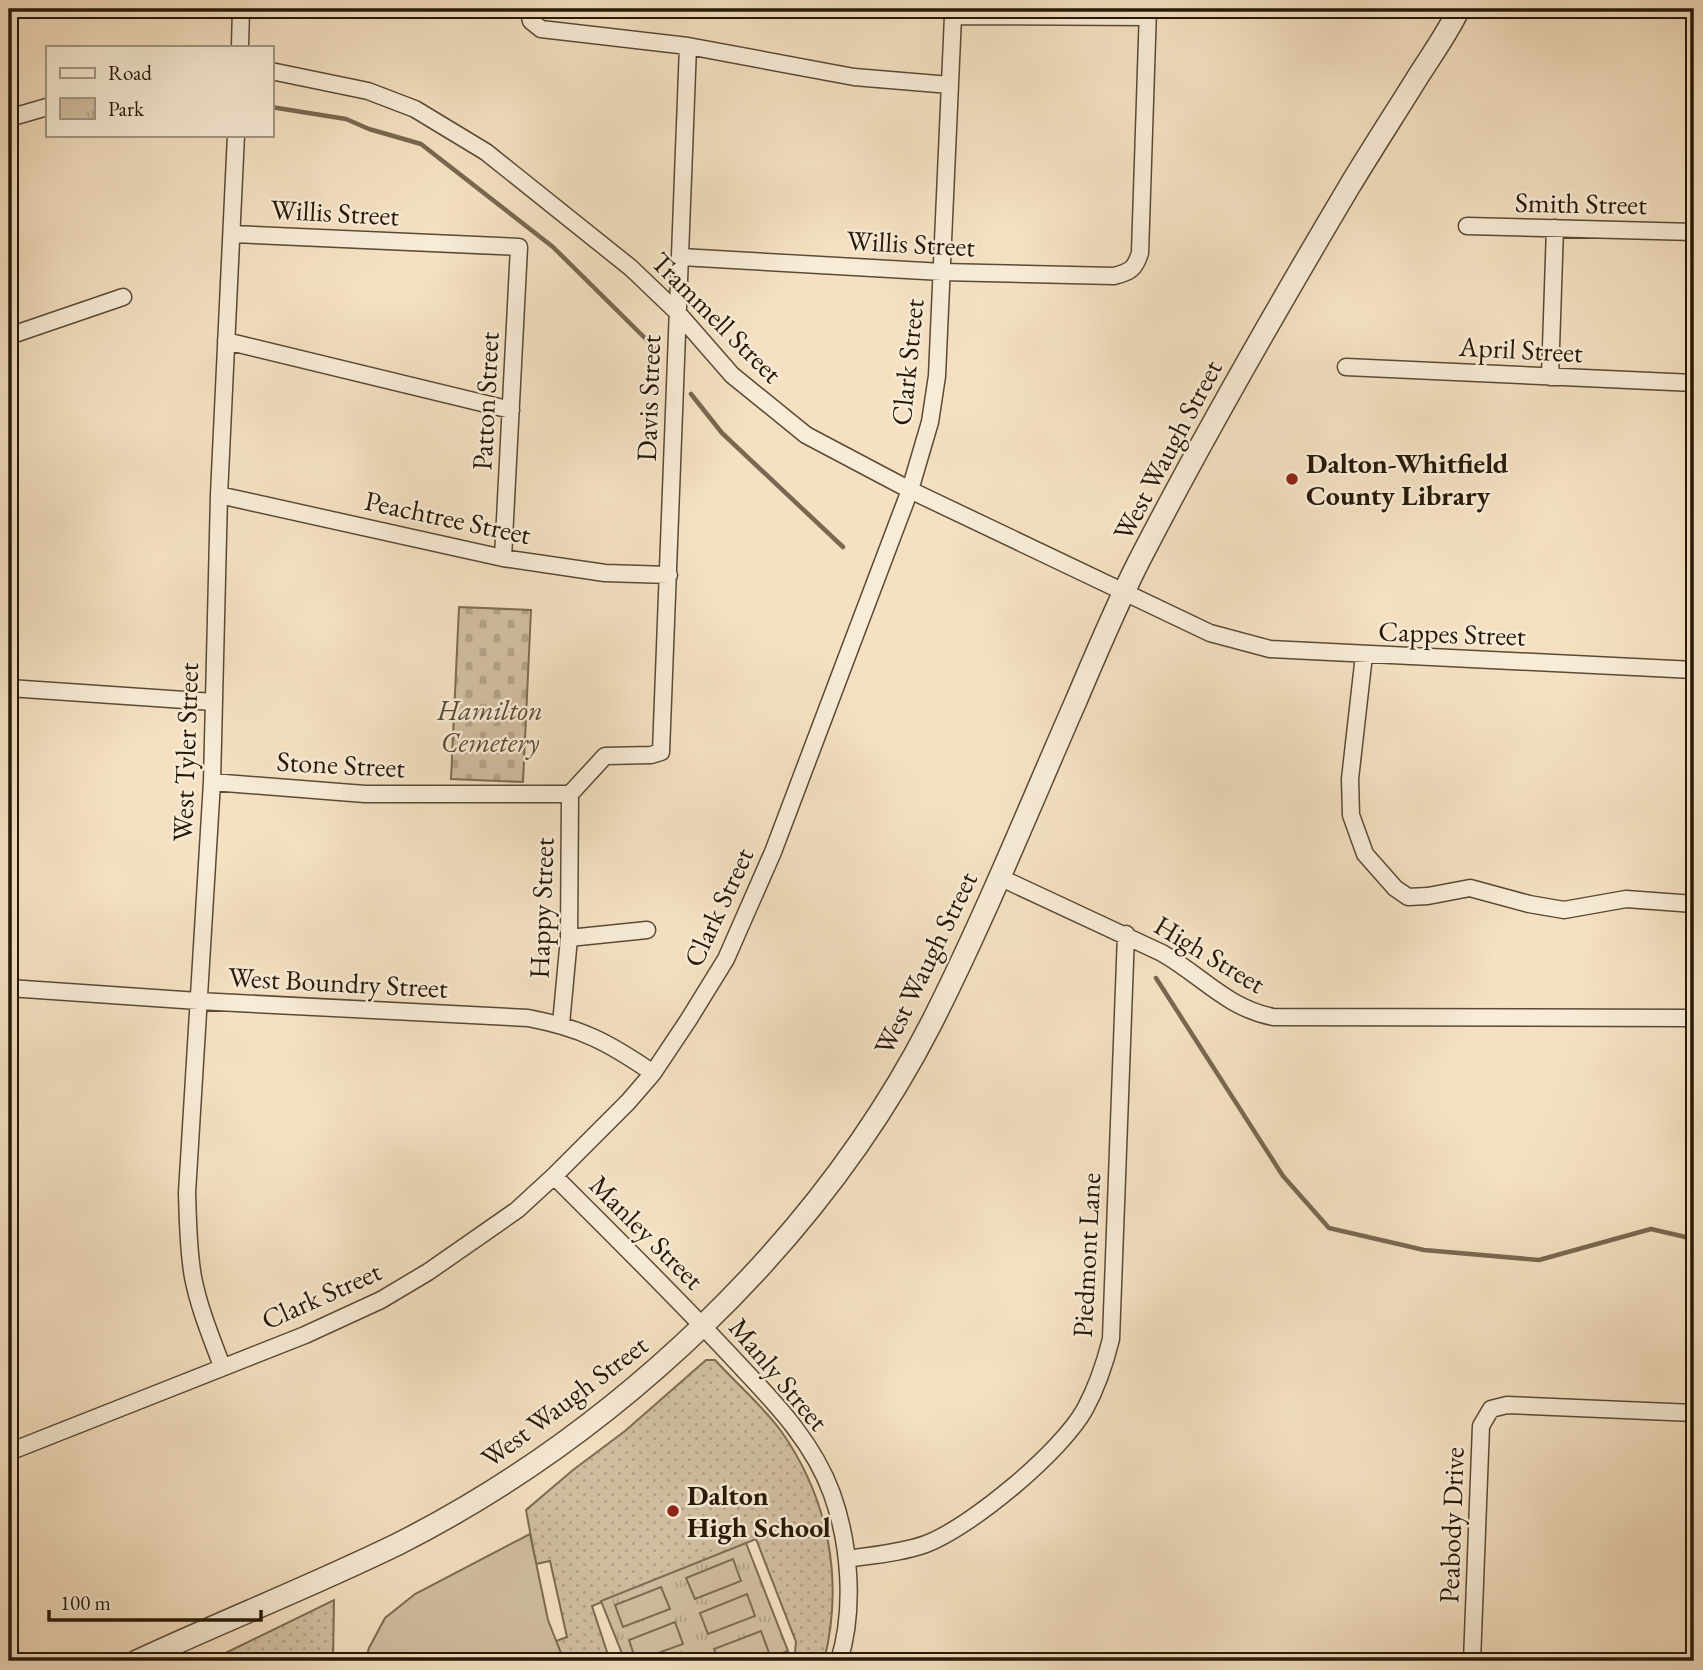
<svg xmlns="http://www.w3.org/2000/svg" width="1703" height="1670" viewBox="0 0 1703 1670" font-family="'EB Garamond',serif">
  <style>
    .grass { fill: url(#grass-dots); stroke: #7c6c54; stroke-width: 2 }
    .cemetery { fill: url(#cemetery-stones); stroke: #7c6c54; stroke-width: 2 }
    .park { fill: url(#park-tufts); stroke: #7c6c54; stroke-width: 2 }
    .pitch { fill: #d2bfa2; stroke: #7c6c54; stroke-width: 2 }
    .lines { fill: none; stroke-linecap: round; stroke-linejoin: round }
    .stream { stroke: #786851; stroke-width: 4.5 }
    .minor-casing { stroke: #5a4a36; stroke-width: 19 }
    .tertiary-casing { stroke: #5a4a36; stroke-width: 24 }
    .minor { stroke: #f8ecd7; stroke-width: 16 }
    .tertiary { stroke: #f8ecd7; stroke-width: 21 }
    .poi-dot { fill: #8f2418; stroke: #f8ecd7; stroke-width: 2.5 }
    .labels { text-anchor: middle; stroke-width: 5; stroke-linejoin: round; paint-order: stroke }
    .street-label { font-size: 28px; fill: #261807; stroke: #f8ecd7 }
    .poi-label { font-size: 28px; font-weight: bold; fill: #261807; stroke: #f8ecd7; text-anchor: start }
    .park-label { font-size: 28px; font-style: italic; fill: #5a4a36; stroke: #f8ecd7 }
  </style>
  <defs>
    <pattern id="grass-dots" width="8" height="8" patternUnits="userSpaceOnUse" patternTransform="scale(1.75)"><rect width="8" height="8" fill="#d2bfa2"/><path d="M2 2h.1M6 6h.1" fill="none" stroke="#b4a38a" stroke-width="1.8" stroke-linecap="round"/></pattern>
    <pattern id="cemetery-stones" width="16" height="16" patternUnits="userSpaceOnUse" patternTransform="scale(1.75)"><rect width="16" height="16" fill="#d2bfa2"/><path d="M2 7V4a2 2 0 0 1 4 0v3zM10 15v-3a2 2 0 0 1 4 0v3z" fill="#b4a38a"/></pattern>
    <pattern id="park-tufts" width="24" height="20" patternUnits="userSpaceOnUse" patternTransform="scale(1.75)"><rect width="24" height="20" fill="#d2bfa2"/><path d="M3 7l-1-3M5 7V3M7 7l1-3M15 17l-1-3M17 17v-4M19 17l1-3" fill="none" stroke="#b4a38a"/></pattern>
  </defs>
  <rect width="100%" height="100%" fill="#f5e1c2"/>
  <filter id="stains"><feTurbulence type="fractalNoise" baseFrequency=".00286" numOctaves="4"/><feColorMatrix values="0 0 0 0 .2 0 0 0 0 .09 0 0 0 0 .02 0 0 0 .5 -.17"/></filter>
  <radialGradient id="worn" r=".72"><stop offset=".6" stop-color="#630" stop-opacity="0"/><stop offset="1" stop-color="#630" stop-opacity=".3"/></radialGradient>
  <path class="grass" d="M706 1360H715C736 1383 762 1405 781 1431 829 1499 844 1581 824 1661H794L796 1642 756 1539 592 1606 610 1661H564L556 1641 567 1637 550 1561 536 1564 526 1510 573 1470 625 1431Z
    M334 1600 333 1661H209Z"/>
  <path class="cemetery" d="M459 607 531 610 523 782 451 779Z"/>
  <path class="park" d="M746 1543 788 1651 761 1661H625L601 1601Z"/>
  <path class="pitch" d="M530 1534 548 1620 564 1661H365L369 1648 385 1618 415 1594Z
    M733 1559 741 1581 695 1599 686 1578Z
    M661 1587 670 1609 623 1627 615 1605Z
    M747 1594 755 1616 708 1634 700 1613Z
    M675 1622 683 1644 636 1661 629 1640Z
    M761 1631 769 1653 748 1661H719L714 1649Z"/>
  <g class="lines">
    <path class="stream" d="M271 107 346 119 369 129 421 144 553 247 654 347
      M691 394 722 433 843 547
      M1156 978 1283 1176 1329 1228 1424 1250 1539 1260 1651 1229 1694 1239"/>
    <defs>
      <path id="minor" d="M528 9 531 21 541 29 688 46 854 77 950 85
        M240 47 241 9
        M271 71 368 91 415 109 486 152 631 268 677 312 732 375 806 435 910 490 1210 633 1270 649 1694 670
        M9 118 47 107
        M1467 226 1694 232
        M233 234 519 247 503 558
        M681 257 942 272 1114 276C1130 272 1135 269 1140 253L1148 9
        M9 336 123 297
        M226 341 511 410
        M1346 367 1694 383
        M1550 377 1555 228
        M219 495 503 558 605 573 669 575
        M1364 655 1350 779 1351 815 1365 854 1395 888 1408 897 1428 896 1470 888 1529 904 1564 910 1626 899 1694 904
        M9 688 214 702
        M212 782 365 794H570L605 756 651 755 661 752 688 46
        M999 877 1162 953C1201 975 1227 1008 1273 1017L1694 1018
        M569 938 647 930
        M9 988 198 1001 528 1018C581 1028 608 1042 653 1073
        M561 1024 569 938 570 794
        M554 1176C613 1235 672 1293 729 1354 768 1396 812 1438 832 1494 850 1544 855 1610 839 1661
        M222 1366C211 1337 199 1308 193 1277 188 1249 188 1221 187 1193L212 782 219 495 236 135
        M9 1452 305 1335 381 1300 428 1272 517 1210 554 1176 628 1102 653 1073 689 1019 726 959 773 852 910 490 930 422 937 376 953 16 1148 17
        M847 1559C873 1555 901 1553 926 1544 971 1527 1062 1451 1085 1409 1097 1387 1105 1363 1111 1339L1126 934
        M1472 1661 1481 1426 1491 1409 1507 1405 1694 1413"/>
      <path id="tertiary" d="M137 1661C223 1621 312 1586 398 1544 617 1433 820 1241 932 1022 985 917 1029 808 1076 701 1096 654 1116 606 1139 561 1205 433 1276 310 1349 187 1372 149 1396 112 1419 75 1433 53 1448 32 1459 9"/>
    </defs>
    <use href="#minor" class="minor-casing"/>
    <use href="#tertiary" class="tertiary-casing"/>
    <use href="#minor" class="minor"/>
    <use href="#tertiary" class="tertiary"/>
  </g>
  <g class="poi-dot">
    <circle cx="1292" cy="479" r="7"/>
    <circle cx="673" cy="1511" r="7"/>
  </g>
  <g class="labels">
    <g class="street-label">
      <text transform="translate(1581 203) rotate(1)" y="10">Smith Street</text>
      <text transform="translate(335 212) rotate(3)" y="10">Willis Street</text>
      <text transform="translate(911 243) rotate(3)" y="10">Willis Street</text>
      <text transform="translate(717 317) rotate(45)" y="10">Trammell Street</text>
      <text transform="translate(1521 349) rotate(3)" y="10">April Street</text>
      <text transform="translate(907 362) rotate(-84)" y="10">Clark Street</text>
      <text transform="translate(648 398) rotate(-88)" y="10">Davis Street</text>
      <text transform="translate(485 401) rotate(-87)" y="10">Patton Street</text>
      <text transform="translate(1167 450) rotate(-62)" y="10">West Waugh Street</text>
      <text transform="translate(448 517) rotate(12)" y="10">Peachtree Street</text>
      <text transform="translate(1452 633) rotate(2)" y="10">Cappes Street</text>
      <text transform="translate(185 752) rotate(-88)" y="10">West Tyler Street</text>
      <text transform="translate(341 764) rotate(3)" y="10">Stone Street</text>
      <text transform="translate(718 907) rotate(-65)" y="10">Clark Street</text>
      <text transform="translate(541 908) rotate(-88)" y="10">Happy Street</text>
      <text transform="translate(1210 954) rotate(31)" y="10">High Street</text>
      <text transform="translate(925 963) rotate(-64)" y="10">West Waugh Street</text>
      <text transform="translate(338 982) rotate(3)" y="10">West Boundry Street</text>
      <text transform="translate(647 1232) rotate(45)" y="10">Manley Street</text>
      <text transform="translate(1086 1255) rotate(-87)" y="10">Piedmont Lane</text>
      <text transform="translate(321 1295) rotate(-24)" y="10">Clark Street</text>
      <text transform="translate(779 1374) rotate(50)" y="10">Manly Street</text>
      <text transform="translate(564 1401) rotate(-37)" y="10">West Waugh Street</text>
      <text transform="translate(1451 1525) rotate(-88)" y="10">Peabody Drive</text>
    </g>
    <g class="poi-label">
      <text x="1306" y="473">Dalton-Whitfield<tspan x="1306" dy="32">County Library</tspan></text>
      <text x="687" y="1505">Dalton<tspan x="687" dy="32">High School</tspan></text>
    </g>
    <g class="park-label">
      <text x="490" y="720">Hamilton<tspan x="490" dy="32">Cemetery</tspan></text>
    </g>
  </g>
  <rect width="1703" height="1670" fill="none" stroke="#f5e1c2" stroke-width="35"/>
  <rect x="10" y="10" width="1682" height="1649" fill="none" stroke="#261807" stroke-width="3.5"/>
  <rect x="18" y="18" width="1668" height="1635" fill="none" stroke="#261807" stroke-width="2"/>
  <rect x="46" y="46" width="228" height="91" fill="#f8ecd7" stroke="#a49784" stroke-width="2"/>
  <rect x="60" y="68" width="35" height="10" fill="#f8ecd7" stroke="#a49784" stroke-width="2"/>
  <text x="108" y="80" font-size="21" fill="#261807">Road</text>
  <rect x="60" y="98" width="35" height="21" fill="url(#park-tufts)" stroke="#a49784" stroke-width="2"/>
  <text x="108" y="116" font-size="21" fill="#261807">Park</text>
  <path d="M49 1610v10h212v-10" fill="none" stroke="#261807" stroke-width="3.5"/>
  <text x="60" y="1610" font-size="21" fill="#261807" stroke="#f8ecd7" stroke-width="5" paint-order="stroke">100 m</text>
  <rect width="100%" height="100%" filter="url(#stains)"/>
  <rect width="100%" height="100%" fill="url(#worn)"/>
</svg>
